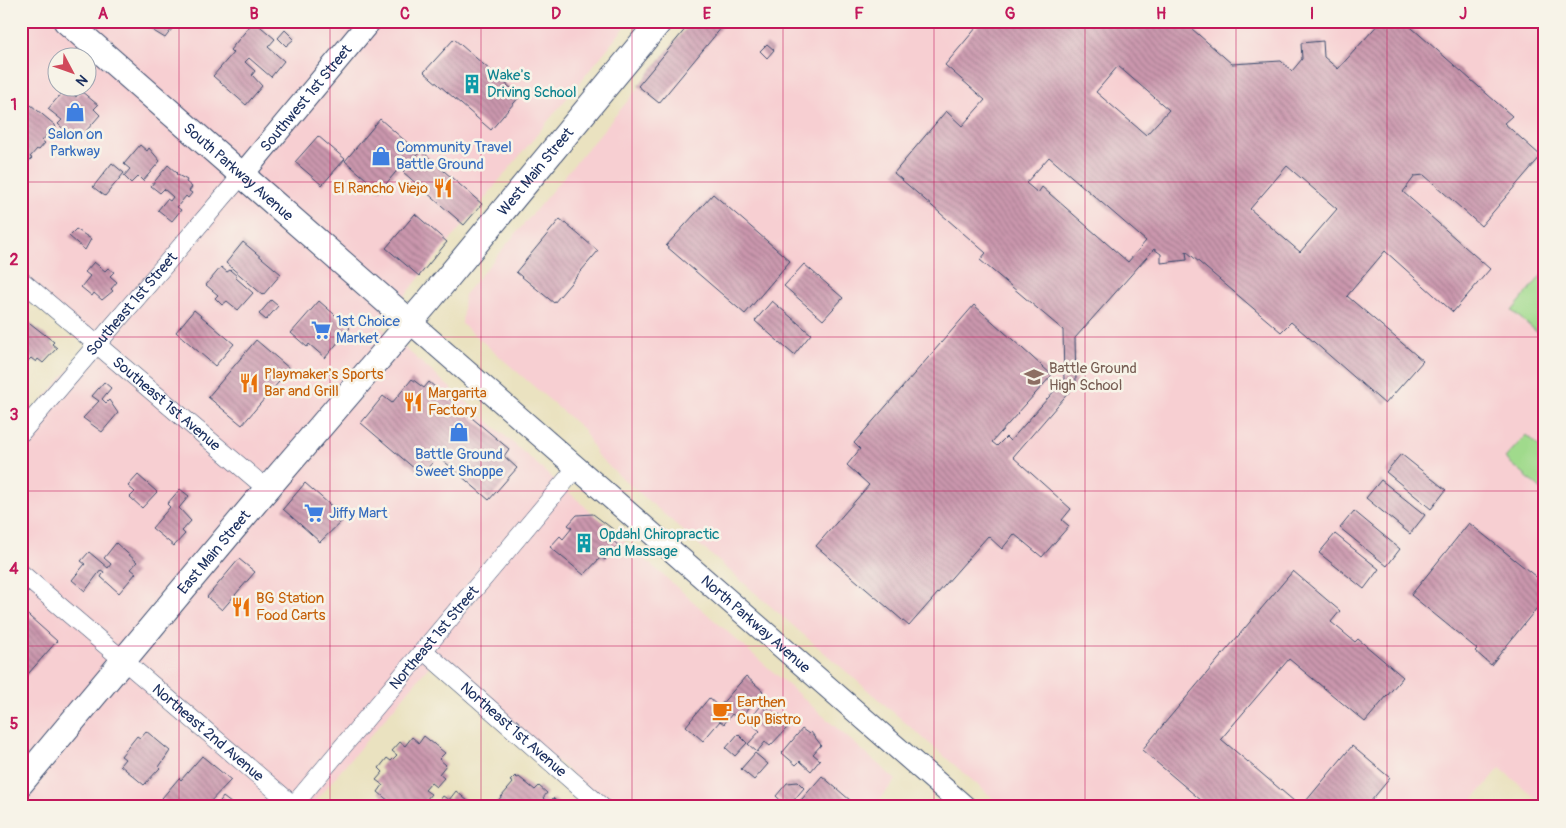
<svg xmlns="http://www.w3.org/2000/svg" width="1566" height="828" viewBox="0 0 1566 828" font-family="Pangolin,sans-serif">
  <style>
    .built { fill: #f7cfd2; fill-rule: evenodd }
    .green { fill: #a0da8c; stroke: #5e8475 }
    .building { fill: url(#building-back-hatch); fill-rule: evenodd }
    .lines { fill: none; stroke-linecap: round; stroke-linejoin: round }
    .minor-casing { stroke: #3a4a6d; stroke-width: 19 }
    .tertiary-casing { stroke: #3a4a6d; stroke-width: 24 }
    .secondary-casing { stroke: #3a4a6d; stroke-width: 27 }
    .minor { stroke: #fff; stroke-width: 18 }
    .tertiary { stroke: #fff; stroke-width: 22 }
    .secondary { stroke: #fff; stroke-width: 25 }
    .grid { fill: none; stroke: #c2185b; stroke-width: 1; stroke-opacity: 0.55 }
    .labels { text-anchor: middle; stroke-width: 5; stroke-linejoin: round; paint-order: stroke }
    .culture-label { font-size: 15px; fill: #0d838f; stroke: #f7f3e8; text-anchor: start }
    .street-label { font-size: 15px; fill: #1b2f5e; stroke: #f7f3e8 }
    .shop-label { font-size: 15px; fill: #366cbe; stroke: #f7f3e8; text-anchor: start }
    .food-label { font-size: 15px; fill: #c56008; stroke: #f7f3e8; text-anchor: start }
    .education-label { font-size: 15px; fill: #785e54; stroke: #f7f3e8; text-anchor: start }
    .neatline { fill: none; stroke: #c2185b; stroke-width: 2 }
    .grid-label { font-size: 16px; text-anchor: middle; font-weight: bold; fill: #c2185b }
  </style>
  <defs>
    <pattern id="building-back-hatch" width="6" height="6" patternUnits="userSpaceOnUse" patternTransform="scale(1.25)"><rect width="6" height="6" fill="#cb97ad"/><path d="M-1 5l2 2M0 0l6 6M5-1l2 2" fill="none" stroke="#a47c90"/></pattern>
  </defs>
  <rect width="100%" height="100%" fill="#f7f3e8"/>
  <filter id="ink" filterUnits="userSpaceOnUse"><feTurbulence type="fractalNoise" baseFrequency=".02" numOctaves="2"/><feDisplacementMap in="SourceGraphic" scale="10" xChannelSelector="R" yChannelSelector="G"/><feConvolveMatrix kernelMatrix="1 2 1 2 8 2 1 2 1" color-interpolation-filters="sRGB"/></filter>
  <filter id="wash" filterUnits="userSpaceOnUse"><feTurbulence type="fractalNoise" baseFrequency=".0096" numOctaves="4" result="noise"/><feDisplacementMap in="SourceGraphic" scale="20" xChannelSelector="R" yChannelSelector="G"/><feGaussianBlur stdDeviation="1.12" result="paint"/><feColorMatrix in="noise" values="0 0 0 0 0 0 0 0 0 0 0 0 0 0 0 0 0 1.4 0 .05"/><feComposite in="paint" operator="in"/></filter>
  <g filter="url(#wash)">
    <rect width="100%" height="100%" fill="#eae2c0"/>
    <path class="built" d="M21 21H630L380 326 896 780 873 807H610L437 657 310 807H21V425L90 345 21 282ZM58 58H88V88H58Z
      M695 21H1545V806L1500 768 1467 807H1003L614 471 597 455 584 430 462 324 464 295Z"/>
    <path class="green" d="M1545 271V339L1512 311Z
      M1526 435 1545 452V493L1505 458Z"/>
    <g id="blocks">
      <path class="building" d="M144 21H178L165 38 147 27 148 25Z
        M254 21 275 39 268 47 284 61 271 77 249 58 245 62 255 71 252 75 262 86 246 105 213 76 233 53 230 50Z
        M692 21H727L659 103 638 86Z
        M982 21H1160L1168 28 1174 21H1183L1232 64 1281 61 1292 71 1302 59 1301 43 1323 41 1324 57 1338 69 1381 21H1404L1512 116 1504 123 1541 156 1481 226 1424 175 1415 176 1403 192 1490 269 1453 312 1385 251 1347 296 1423 361 1385 404 1291 322 1281 332 1186 251 1187 260 1161 263V254L1154 249 1075 338 1076 384 1013 457 1071 509 1062 520 1069 526 1042 557 1014 534 1002 549 988 536 909 626 816 546 869 485 847 465 860 449 854 443 974 305 1052 375 992 442 997 446 1006 437 1010 441 1064 380 1063 330 980 260 986 253 894 173 946 111 962 126 985 100 945 65ZM1118 66 1169 110 1146 135 1096 92ZM1049 157 1146 241 1128 262 1042 187 1038 193 1026 183ZM1287 166 1337 209 1300 252 1250 209Z
        M285 30 294 39 286 46 278 38Z
        M454 39 520 96 491 130 424 72Z
        M767 44 774 50 767 58 760 51Z
        M66 88 76 97 81 91 98 105 94 109 100 115 80 138 73 132 70 135 58 124 62 120 48 109Z
        M31 105 55 125 56 129 50 136 48 134 42 141 45 143 39 150 37 149 30 157 32 158 21 168V117Z
        M380 119 418 152 403 169 400 167 380 191 345 161Z
        M318 136 345 159 322 185 295 162Z
        M140 145 147 151 149 148 160 161 143 181 138 176 131 183 124 176 130 169 124 164Z
        M421 151 482 204 464 225 403 172Z
        M112 163 124 173 105 196 93 187Z
        M168 165 177 173 176 174 187 180 186 182 192 187 189 191 192 193 188 198 186 196 177 207 181 210 172 221 158 210 167 199 170 201 173 197 164 189 160 193 151 186Z
        M713 194 790 261 745 314 666 246Z
        M415 214 447 242 419 276 386 248Z
        M560 219 598 251 554 303 516 272Z
        M76 229 91 239 85 250 69 236Z
        M243 242 281 274 263 295 226 263Z
        M94 262 105 271 108 268 114 272 110 276 117 282 111 289 113 291 102 300 94 293 92 296 81 287 90 276 85 272Z
        M804 264 843 298 823 320 784 286Z
        M221 267 227 272 230 270 237 276 236 278 253 293 238 310 227 301 222 305 215 298 218 295 206 285Z
        M271 300 278 306 266 320 259 314Z
        M319 301 350 328 325 358 309 344 307 347 291 333Z
        M772 301 811 334 794 355 755 321Z
        M194 310 234 344 215 366 176 332Z
        M21 316 54 342 52 344 57 348 43 363 38 359 36 362 31 358 28 361 21 355Z
        M256 340 290 369 242 425 208 397Z
        M412 379 424 388 429 382 509 449 504 456 517 468 489 500 438 456 422 475 361 423 383 396 392 403Z
        M104 382 111 388 102 399 106 403 109 400 118 413 102 432 83 418 99 401 92 396Z
        M1401 454 1446 490 1431 509 1386 472Z
        M138 475 157 492 142 508 130 497 135 492 128 486Z
        M1381 480 1425 515 1410 534 1366 498Z
        M305 483 345 518 320 542 283 509Z
        M180 489 189 496 179 508 191 521 182 531 185 534 174 546 152 528 170 507 167 504Z
        M1354 511 1400 549 1387 566 1340 528Z
        M593 514 614 530 618 536 613 541 618 545 605 560 601 557 584 575 550 547 560 536 563 539 572 528 568 525 577 515Z
        M1469 523 1540 580 1537 584 1545 590V598L1491 665 1475 651 1477 649 1411 595Z
        M1335 534 1379 569 1364 589 1319 553Z
        M116 543 137 562 131 569 136 573 119 593 101 577 104 572 101 570 85 591 72 580 85 564 81 561 89 552 108 568 111 564 104 558Z
        M239 559 255 572 222 610 207 597Z
        M1293 571 1340 611 1331 622 1355 642 1358 639 1403 677 1365 722 1289 659 1221 739 1301 807 1352 746 1390 778 1366 807H1209L1142 750Z
        M21 609 57 641 21 682Z
        M746 676 763 691 739 720 732 714 724 724 720 721 703 741 686 726 709 698 719 707Z
        M761 706 776 718 779 714 785 719 782 724 787 728 770 746 765 742 757 752 748 744 760 731 748 721Z
        M802 729 809 734 811 732 821 745 813 754 820 760 811 771 800 761 796 765 782 753Z
        M146 731 170 751 159 767 160 768 144 785 120 765 125 759 121 756 137 736 140 738Z
        M738 734 747 743 735 756 726 748Z
        M424 736 445 753 439 759 446 765 439 774 444 778 436 787 431 783 425 790 431 794 423 804 417 800 412 807 402 803 396 807 378 792 383 785 376 780 383 772 379 768 387 758 391 761 397 755 392 751 400 742 405 746 412 737 419 743Z
        M755 753 768 764 754 780 741 769Z
        M202 756 231 780 205 807H168L169 805 162 798 179 778 181 780Z
        M515 776 517 778 519 777 535 790 539 786 547 793 543 798 549 804 553 798 563 807H500L496 803 513 783 510 781Z
        M822 776 858 807H795Z
        M798 782 804 788 788 807 776 796 787 783Z
        M456 791 475 807H439L436 805 443 796 449 800Z
        M223 797 236 807H216Z"/>
    </g>
  </g>
  <g filter="url(#ink)">
    <use href="#blocks" fill-opacity="0" stroke="#3a4a6d" stroke-width="1"/>
    <g class="lines">
      <defs>
        <g id="minor">
          <path id="s1" d="M21 280 267 489"/>
          <path id="s2" d="M21 433 242 175"/>
          <path id="s3" d="M21 573 293 805"/>
          <path id="s4" d="M424 651 602 807"/>
          <path id="s5" d="M292 807 577 467"/>
        </g>
        <g id="tertiary">
          <path id="s6" d="M242 175 370 21"/>
          <path id="s7" d="M410 322 965 807"/>
        </g>
        <g id="secondary">
          <path id="s8" d="M66 21 410 322"/>
          <path id="s9" d="M21 783 255 503 430 299 660 21"/>
        </g>
      </defs>
      <use href="#minor" class="minor-casing"/>
      <use href="#tertiary" class="tertiary-casing"/>
      <use href="#secondary" class="secondary-casing"/>
      <use href="#minor" class="minor"/>
      <use href="#tertiary" class="tertiary"/>
      <use href="#secondary" class="secondary"/>
    </g>
  </g>
  <path class="grid" d="M179 21V807M330 21V807M481 21V807M632 21V807M783 21V807M934 21V807M1085 21V807M1236 21V807M1387 21V807M21 182H1545M21 337H1545M21 491H1545M21 646H1545"/>
  <defs>
    <symbol id="building-bare" viewBox="-9 -9 18 18"><path d="M-4-6H4V6H1V3H-1V6H-4ZM-2.5-4.3h1.7v1.8h-1.7ZM.8-4.3h1.7v1.8H.8ZM-2.5-1h1.7V.8h-1.7ZM.8-1h1.7V.8H.8Z" fill="#0f9aa8" stroke="#f7f3e8" stroke-width="2.5" paint-order="stroke"/></symbol>
    <symbol id="shop-bare" viewBox="-9 -9 18 18"><path d="M-5-2.5h2.3a2.7 3.5 0 0 1 5.4 0H5L5.5 6h-11ZM-1.5-2.5h3a1.5 2.3 0 0 0-3 0Z" fill="#3f7fe0" stroke="#f7f3e8" stroke-width="2.5" paint-order="stroke"/></symbol>
    <symbol id="restaurant-bare" viewBox="-9 -9 18 18"><path d="M-5-6h1v4h1v-4h1v4h1v-4h1v5L-1.5 .5V6h-2V.5L-5-1ZM5-6V6H3V1.5H1.5Q1.5-4 5-6Z" fill="#e8710a" stroke="#f7f3e8" stroke-width="2.5" paint-order="stroke"/></symbol>
    <symbol id="supermarket-bare" viewBox="-9 -9 18 18"><path d="M-6-5.5h2.5l.6 2H6L4.5 2H-2.5L-4.4-4H-6ZM-1.5 3.2a1.3 1.3 0 1 0 .1 0ZM3 3.2a1.3 1.3 0 1 0 .1 0Z" fill="#3f7fe0" stroke="#f7f3e8" stroke-width="2.5" paint-order="stroke"/></symbol>
    <symbol id="school-bare" viewBox="-9 -9 18 18"><path d="M0-5L7-2L0 1L-7-2ZM-4 1L0 2.5L4 1V4Q0 6-4 4Z" fill="#8d6e63" stroke="#f7f3e8" stroke-width="2.5" paint-order="stroke"/></symbol>
    <symbol id="cafe-bare" viewBox="-9 -9 18 18"><path d="M-5.5-4.5H6V0H3Q3 3.5 0 3.5H-2.5Q-5.5 3.5-5.5 0ZM3-3.2v2h1.7v-2ZM-6 4.5H4V6H-6Z" fill="#e8710a" stroke="#f7f3e8" stroke-width="2.5" paint-order="stroke"/></symbol>
  </defs>
  <g fill-rule="evenodd">
    <use href="#building-bare" x="458" y="70" width="28" height="28"/>
    <use href="#shop-bare" x="61" y="98" width="28" height="28"/>
    <use href="#shop-bare" x="367" y="142" width="28" height="28"/>
    <use href="#restaurant-bare" x="429" y="174" width="28" height="28"/>
    <use href="#supermarket-bare" x="307" y="316" width="28" height="28"/>
    <use href="#school-bare" x="1020" y="363" width="28" height="28"/>
    <use href="#restaurant-bare" x="235" y="369" width="28" height="28"/>
    <use href="#restaurant-bare" x="399" y="388" width="28" height="28"/>
    <use href="#shop-bare" x="445" y="418" width="28" height="28"/>
    <use href="#supermarket-bare" x="300" y="499" width="28" height="28"/>
    <use href="#building-bare" x="570" y="529" width="28" height="28"/>
    <use href="#restaurant-bare" x="227" y="593" width="28" height="28"/>
    <use href="#cafe-bare" x="708" y="697" width="28" height="28"/>
  </g>
  <g class="labels">
    <g class="culture-label">
      <text x="487" y="80">Wake's<tspan x="487" dy="17">Driving School</tspan></text>
      <text x="599" y="539">Opdahl Chiropractic<tspan x="599" dy="17">and Massage</tspan></text>
    </g>
    <g class="street-label">
      <text dy="5" stroke="none"><textPath href="#s6" startOffset="100">Southwest 1st Street</textPath></text>
      <text dy="5" stroke="none"><textPath href="#s8" startOffset="229">South Parkway Avenue</textPath></text>
      <text dy="5" stroke="none"><textPath href="#s9" startOffset="799">West Main Street</textPath></text>
      <text dy="5" stroke="none"><textPath href="#s2" startOffset="170">Southeast 1st Street</textPath></text>
      <text dy="5" stroke="none"><textPath href="#s1" startOffset="191">Southeast 1st Avenue</textPath></text>
      <text dy="5" stroke="none"><textPath href="#s9" startOffset="301">East Main Street</textPath></text>
      <text dy="5" stroke="none"><textPath href="#s7" startOffset="459">North Parkway Avenue</textPath></text>
      <text dy="5" stroke="none"><textPath href="#s5" startOffset="221">Northeast 1st Street</textPath></text>
      <text dy="5" stroke="none"><textPath href="#s4" startOffset="119">Northeast 1st Avenue</textPath></text>
      <text dy="5" stroke="none"><textPath href="#s3" startOffset="246">Northeast 2nd Avenue</textPath></text>
    </g>
    <g class="shop-label">
      <text x="75" y="139" text-anchor="middle">Salon on<tspan x="75" dy="17">Parkway</tspan></text>
      <text x="396" y="152">Community Travel<tspan x="396" dy="17">Battle Ground</tspan></text>
      <text x="336" y="326">1st Choice<tspan x="336" dy="17">Market</tspan></text>
      <text x="459" y="459" text-anchor="middle">Battle Ground<tspan x="459" dy="17">Sweet Shoppe</tspan></text>
      <text x="329" y="518">Jiffy Mart</text>
    </g>
    <g class="food-label">
      <text x="428" y="193" text-anchor="end">El Rancho Viejo</text>
      <text x="264" y="379">Playmaker's Sports<tspan x="264" dy="17">Bar and Grill</tspan></text>
      <text x="428" y="398">Margarita<tspan x="428" dy="17">Factory</tspan></text>
      <text x="256" y="603">BG Station<tspan x="256" dy="17">Food Carts</tspan></text>
      <text x="737" y="707">Earthen<tspan x="737" dy="17">Cup Bistro</tspan></text>
    </g>
    <g class="education-label">
      <text x="1049" y="373">Battle Ground<tspan x="1049" dy="17">High School</tspan></text>
    </g>
  </g>
  <rect width="1566" height="828" fill="none" stroke="#f7f3e8" stroke-width="55"/>
  <g transform="translate(72 72) rotate(131)"><circle r="24" fill="#f7f3e8" stroke="#9fa5b1"/>
  <path d="M0-4L9 19L0 12L-9 19Z" fill="#d1495b"/>
  <text y="-8" font-size="14" font-weight="bold" text-anchor="middle" fill="#1b2f5e">N</text>
  </g>
  <rect x="28" y="28" width="1510" height="772" class="neatline"/>
  <g class="grid-label">
    <text x="103" y="19">A</text>
    <text x="254" y="19">B</text>
    <text x="405" y="19">C</text>
    <text x="556" y="19">D</text>
    <text x="707" y="19">E</text>
    <text x="859" y="19">F</text>
    <text x="1010" y="19">G</text>
    <text x="1161" y="19">H</text>
    <text x="1312" y="19">I</text>
    <text x="1463" y="19">J</text>
    <text x="14" y="110">1</text>
    <text x="14" y="265">2</text>
    <text x="14" y="420">3</text>
    <text x="14" y="574">4</text>
    <text x="14" y="729">5</text>
  </g>
</svg>
